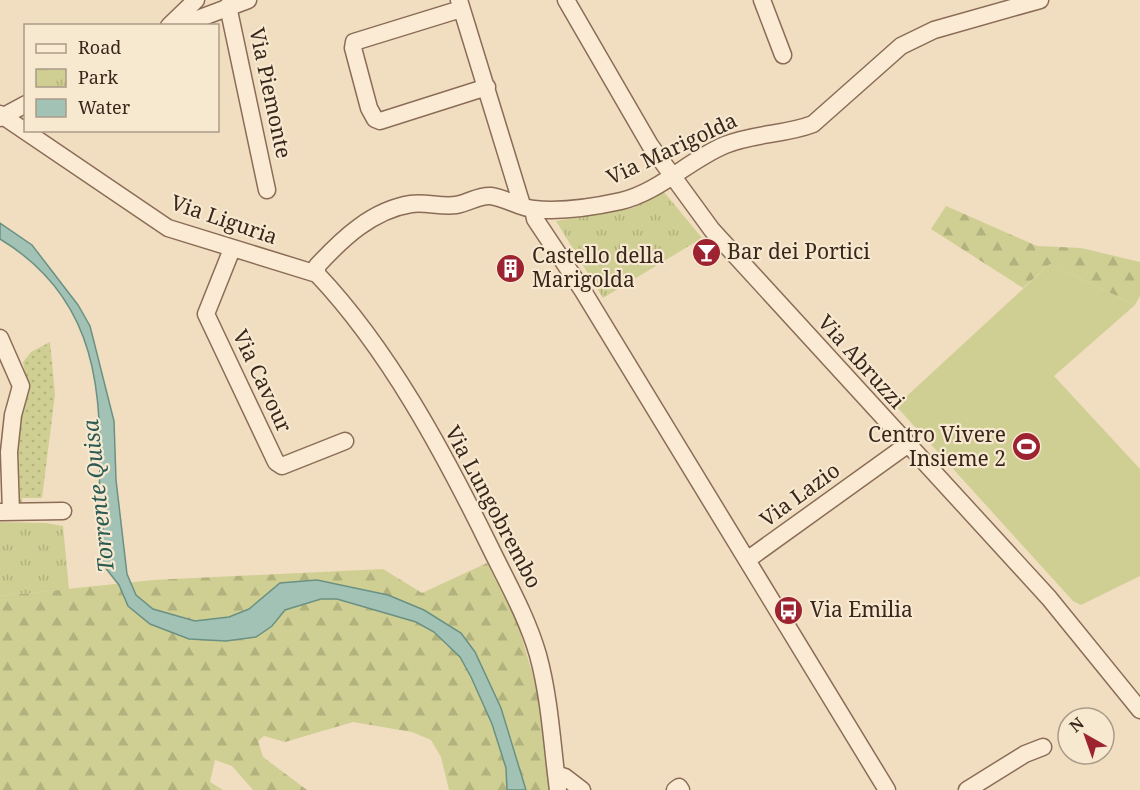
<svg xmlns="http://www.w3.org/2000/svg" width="1140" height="790" viewBox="0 0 1140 790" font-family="'Noto Serif',serif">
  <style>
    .grass { fill: url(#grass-dots) }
    .forest { fill: url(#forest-firs) }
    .park { fill: url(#park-tufts) }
    .pitch { fill: #cfcf93 }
    .water { fill: #a3c2b6; stroke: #6a9183; stroke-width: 1.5 }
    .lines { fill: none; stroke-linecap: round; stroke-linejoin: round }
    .minor-casing { stroke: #8b6d57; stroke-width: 19 }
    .minor { stroke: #fbebd4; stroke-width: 16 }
    .labels { text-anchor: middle; stroke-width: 4.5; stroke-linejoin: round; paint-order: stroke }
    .street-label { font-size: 21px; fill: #39271c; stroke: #f7e8d0 }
    .poi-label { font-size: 21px; fill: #39271c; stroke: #f7e8d0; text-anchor: start }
    .water-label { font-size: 22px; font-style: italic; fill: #2a5a52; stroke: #f7e8d0 }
  </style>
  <defs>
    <pattern id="grass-dots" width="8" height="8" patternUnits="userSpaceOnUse" patternTransform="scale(1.5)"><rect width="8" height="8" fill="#cfcf93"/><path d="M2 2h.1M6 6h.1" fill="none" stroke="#b2b27e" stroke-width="1.8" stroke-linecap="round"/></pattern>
    <pattern id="forest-firs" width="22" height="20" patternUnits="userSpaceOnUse" patternTransform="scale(1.5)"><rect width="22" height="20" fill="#cfcf93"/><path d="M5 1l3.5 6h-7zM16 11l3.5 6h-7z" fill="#b2b27e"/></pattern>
    <pattern id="park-tufts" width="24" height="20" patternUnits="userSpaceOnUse" patternTransform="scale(1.5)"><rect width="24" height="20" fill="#cfcf93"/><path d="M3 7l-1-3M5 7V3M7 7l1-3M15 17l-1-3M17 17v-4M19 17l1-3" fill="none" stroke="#b2b27e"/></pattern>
  </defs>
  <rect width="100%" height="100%" fill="#f1ddc0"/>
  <path class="grass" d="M50 342 55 394 42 498H22L21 507 18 506 13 458 26 380 23 362 31 352Z"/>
  <path class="forest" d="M946 206 1037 246 1081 248 1140 262V296L1135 305 1050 264 1023 288 931 229Z
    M487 563 517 621 551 738 553 790H449L441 757 431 740 412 732 353 722 285 742 264 736 258 741 263 757 307 790H253L232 766 215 760 210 782 223 790H0V596L153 580 383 569 422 593Z"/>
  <path class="park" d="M664 192 702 238 603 298 556 221 633 208Z
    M0 522 46 523 63 526 69 589 0 596Z"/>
  <path class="pitch" d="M1050 264 1135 305 1054 376 1140 469V576L1081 605 1073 601 896 406Z"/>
  <path class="water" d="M0 223 32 245 78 305 90 326 114 421 116 480 127 574 136 595 153 609 195 621 229 617 249 609 280 583 317 580 388 595 424 610 461 633 475 652 501 708 526 790H507L506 768 492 724 471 677 460 657 434 632 416 622 337 599H321L285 610 272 626 256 637 226 641 189 639 150 624 128 606 119 585 100 561C100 548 104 533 103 520 102 512 99 505 99 497 103 393 99 299 0 239Z"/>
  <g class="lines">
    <defs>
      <path id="minor" d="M459 0 522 205
        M566 0 650 145 712 230 1049 598 1140 710
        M762 0 783 55
        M228 6 267 190
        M461 9 354 42 353 48 369 108 375 119 380 121 487 87
        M169 26 196 0
        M179 26 248 0
        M0 114 168 228 317 274
        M0 118 26 104
        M533 209 535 219 583 291 887 790
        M232 249 206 314 276 462 282 466 345 441
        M317 274V266C342 239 372 210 411 204 426 202 441 207 456 205 469 203 478 195 491 196 506 198 520 208 534 209 562 212 594 207 621 201 659 192 689 160 725 145 754 133 785 135 813 124L901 46 934 30 1040 0
        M317 274C389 350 444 453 490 547 507 582 527 617 538 655 550 699 552 745 558 790
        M0 338 21 386 13 415 9 452 11 512
        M1 512 63 511
        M747 560 907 445
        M556 774 565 777 582 790
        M675 790 679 787 681 790
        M967 790 1025 754 1043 747"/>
    </defs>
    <use href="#minor" class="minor-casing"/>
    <use href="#minor" class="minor"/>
  </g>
  <defs>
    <symbol id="bar-disc" viewBox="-11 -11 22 22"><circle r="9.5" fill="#9d2331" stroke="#f7e8d0"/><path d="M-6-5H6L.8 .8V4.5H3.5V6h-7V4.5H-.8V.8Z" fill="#fff"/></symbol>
    <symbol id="building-disc" viewBox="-11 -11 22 22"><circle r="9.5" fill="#9d2331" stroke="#f7e8d0"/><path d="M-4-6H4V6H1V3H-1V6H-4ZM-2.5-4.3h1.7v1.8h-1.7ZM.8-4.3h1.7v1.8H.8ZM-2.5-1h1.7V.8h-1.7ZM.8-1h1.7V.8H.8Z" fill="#fff"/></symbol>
    <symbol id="stadium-disc" viewBox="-11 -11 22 22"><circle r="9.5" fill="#9d2331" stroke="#f7e8d0"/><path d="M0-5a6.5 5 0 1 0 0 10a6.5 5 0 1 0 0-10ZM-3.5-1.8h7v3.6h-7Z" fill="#fff"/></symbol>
    <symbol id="bus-disc" viewBox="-11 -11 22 22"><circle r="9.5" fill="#9d2331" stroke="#f7e8d0"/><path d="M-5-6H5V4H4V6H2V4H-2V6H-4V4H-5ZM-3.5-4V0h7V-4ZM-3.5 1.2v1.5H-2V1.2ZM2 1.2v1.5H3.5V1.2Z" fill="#fff"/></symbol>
  </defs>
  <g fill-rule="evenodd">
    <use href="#bar-disc" x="690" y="236" width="33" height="33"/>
    <use href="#building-disc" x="494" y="252" width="33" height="33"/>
    <use href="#stadium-disc" x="1010" y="430" width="33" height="33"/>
    <use href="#bus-disc" x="772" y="594" width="33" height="33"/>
  </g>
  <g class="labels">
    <g class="street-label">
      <text transform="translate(270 93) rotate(78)" y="7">Via Piemonte</text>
      <text transform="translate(672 149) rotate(-25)" y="7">Via Marigolda</text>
      <text transform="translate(224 220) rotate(19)" y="7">Via Liguria</text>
      <text transform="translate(861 362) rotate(48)" y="7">Via Abruzzi</text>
      <text transform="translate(262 381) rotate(65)" y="7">Via Cavour</text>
      <text transform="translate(800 495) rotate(-36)" y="7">Via Lazio</text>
      <text transform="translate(493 507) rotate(62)" y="7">Via Lungobrembo</text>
    </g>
    <g class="poi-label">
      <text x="727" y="259">Bar dei Portici</text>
      <text x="532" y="263">Castello della<tspan x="532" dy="24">Marigolda</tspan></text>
      <text x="1006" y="442" text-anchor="end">Centro Vivere<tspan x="1006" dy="24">Insieme 2</tspan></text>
      <text x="810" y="617">Via Emilia</text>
    </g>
    <g class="water-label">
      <text transform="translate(98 496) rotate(-96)" y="8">Torrente Quisa</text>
    </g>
  </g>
  <rect x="24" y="24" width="195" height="108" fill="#f7e8d0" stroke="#ab9b88" stroke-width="1.5"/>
  <rect x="36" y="44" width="30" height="9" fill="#fbebd4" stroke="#ab9b88" stroke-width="1.5"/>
  <text x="78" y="54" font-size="18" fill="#39271c">Road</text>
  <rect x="36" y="69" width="30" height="18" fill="url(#park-tufts)" stroke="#ab9b88" stroke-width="1.5"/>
  <text x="78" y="84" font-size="18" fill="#39271c">Park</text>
  <rect x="36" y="99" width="30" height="18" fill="#a3c2b6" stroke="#ab9b88" stroke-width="1.5"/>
  <text x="78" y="114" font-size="18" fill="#39271c">Water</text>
  <g transform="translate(1086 736) rotate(320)"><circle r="28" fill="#f7e8d0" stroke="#ab9b88" stroke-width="1.5"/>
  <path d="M0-4.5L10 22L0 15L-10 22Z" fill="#9d2331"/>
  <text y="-9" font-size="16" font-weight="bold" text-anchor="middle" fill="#39271c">N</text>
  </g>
</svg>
